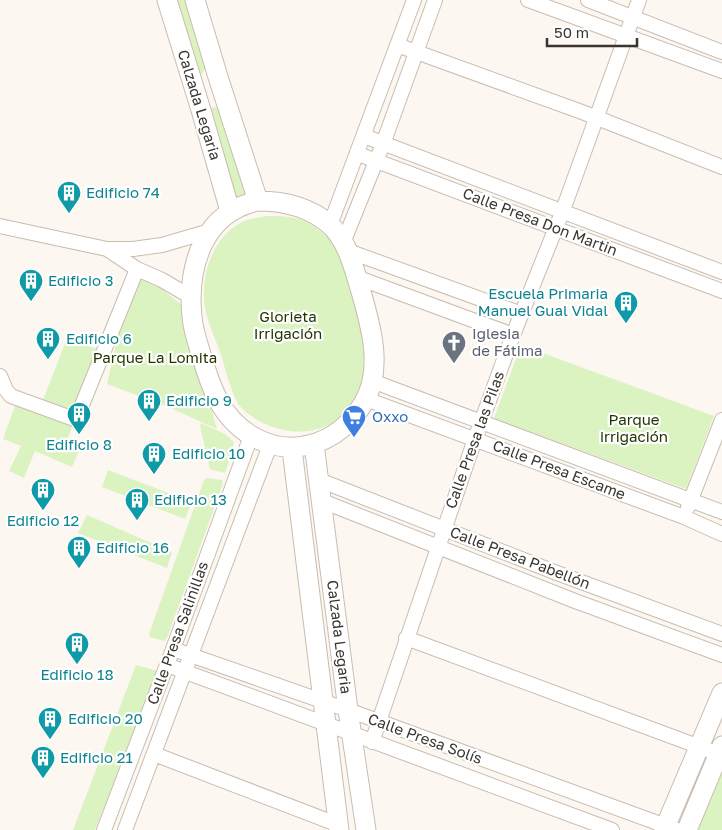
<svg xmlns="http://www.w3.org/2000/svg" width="722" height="830" viewBox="0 0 722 830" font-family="'Golos Text',sans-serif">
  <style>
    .green { fill: #daf3c0 }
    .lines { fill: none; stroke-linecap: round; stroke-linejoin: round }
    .street-casing { stroke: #cabcaf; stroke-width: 16 }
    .secondary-casing { stroke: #cabcaf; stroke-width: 21 }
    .street { stroke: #fff; stroke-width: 14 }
    .secondary { stroke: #fff; stroke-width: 19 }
    .labels { text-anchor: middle; stroke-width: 4.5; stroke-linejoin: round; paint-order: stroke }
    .street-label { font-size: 15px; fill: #3a352f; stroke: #fff }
    .culture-label { font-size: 15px; fill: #0d838f; stroke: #fff; text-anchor: start }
    .park-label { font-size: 15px; fill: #223700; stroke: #fff }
    .worship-label { font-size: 15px; fill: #5b616d; stroke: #fff; text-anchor: start }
    .shop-label { font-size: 15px; fill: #366cbe; stroke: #fff; text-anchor: start }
  </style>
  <rect width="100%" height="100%" fill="#fdf7f2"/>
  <path class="green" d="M172 0H188L209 65 194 83Z
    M214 107 222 109 250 195 230 200 204 114Z
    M266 216C285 216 301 216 316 228 322 233 332 240 335 246 348 267 368 327 368 351 368 361 366 371 363 380 358 397 342 419 326 426 298 439 259 428 239 405 232 395 225 368 221 355 216 340 208 324 205 308 200 276 212 236 244 221 251 218 259 218 266 216Z
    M133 266 182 305 217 429 168 407 107 384Z
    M67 338 100 350 74 417 41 405Z
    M521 345 714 416 686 489 494 418Z
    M17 400 74 422 66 443 79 451 72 467 35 451 24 478 9 471 21 446 3 439Z
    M201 423 225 434 234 442 231 456 225 473 210 469 200 426Z
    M108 470 192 502 185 519 102 487Z
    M207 478 222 480 223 484 167 638 164 641 150 637 149 634 204 480Z
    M87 515 172 552 167 568 78 533Z
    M136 665 158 671 95 830H73Z
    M722 772V830H698Z"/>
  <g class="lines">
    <defs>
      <path id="street" d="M528 0 722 71
        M588 0 722 52
        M397 45 582 112 722 167
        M364 136 722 272
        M358 154 722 291
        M330 225 414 0
        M0 226 107 249H133L162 245 210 231
        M343 243 383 144 435 0
        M107 249 137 269 162 280 191 297
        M348 251 522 314
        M356 277 513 335
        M0 376 6 390 11 396 74 419 78 415 137 269
        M372 381 722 512
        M366 399 684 517 722 534
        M319 480 557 573 722 634
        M322 501 575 601 722 655
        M688 507 722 420
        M406 638 719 754
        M173 649 348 710 677 830
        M167 665 612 830
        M372 742 475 439 513 335 563 210 639 0
        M154 754 339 825
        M104 830 173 649 251 436
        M125 830 270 445"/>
      <path id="secondary" d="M167 0 201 110 230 211
        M195 0 218 77 258 201
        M258 201C283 201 309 207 329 224 347 240 353 265 360 288 370 323 384 368 364 402 352 423 333 439 309 445 271 454 236 433 218 400 211 386 206 371 202 357 198 344 193 330 192 317 187 267 203 212 258 201Z
        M314 444 348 710 366 830
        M292 449 339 830
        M664 830 722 693
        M687 830 722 746"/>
    </defs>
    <use href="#street" class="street-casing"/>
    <use href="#secondary" class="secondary-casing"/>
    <use href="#street" class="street"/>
    <use href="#secondary" class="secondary"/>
  </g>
  <defs>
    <symbol id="building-pin" viewBox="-11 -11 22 30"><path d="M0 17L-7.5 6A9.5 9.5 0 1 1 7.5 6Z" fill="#0f9aa8" stroke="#fff"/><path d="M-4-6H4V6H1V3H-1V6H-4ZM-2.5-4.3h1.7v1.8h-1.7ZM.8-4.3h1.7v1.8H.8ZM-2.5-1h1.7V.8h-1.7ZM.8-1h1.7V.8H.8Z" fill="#fff"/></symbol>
    <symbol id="church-pin" viewBox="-11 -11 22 30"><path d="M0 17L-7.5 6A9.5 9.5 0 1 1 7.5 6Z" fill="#6b7280" stroke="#fff"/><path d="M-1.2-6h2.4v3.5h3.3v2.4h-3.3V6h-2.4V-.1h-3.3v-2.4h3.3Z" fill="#fff"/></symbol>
    <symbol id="supermarket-pin" viewBox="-11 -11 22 30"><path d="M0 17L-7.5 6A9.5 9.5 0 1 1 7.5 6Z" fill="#3f7fe0" stroke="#fff"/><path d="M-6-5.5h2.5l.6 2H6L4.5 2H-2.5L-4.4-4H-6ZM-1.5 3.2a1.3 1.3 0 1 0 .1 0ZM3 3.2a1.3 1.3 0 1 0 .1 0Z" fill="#fff"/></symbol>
  </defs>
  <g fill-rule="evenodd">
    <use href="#building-pin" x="55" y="179" width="28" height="38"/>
    <use href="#building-pin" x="17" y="267" width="28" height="38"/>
    <use href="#building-pin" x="612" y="289" width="28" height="38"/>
    <use href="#building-pin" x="34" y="325" width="28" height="38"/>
    <use href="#church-pin" x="440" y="329" width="28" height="38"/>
    <use href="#building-pin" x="135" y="387" width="28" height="38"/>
    <use href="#building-pin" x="65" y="400" width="28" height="38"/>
    <use href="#supermarket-pin" x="340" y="403" width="28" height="38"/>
    <use href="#building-pin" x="140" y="440" width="28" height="38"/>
    <use href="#building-pin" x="29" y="476" width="28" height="38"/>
    <use href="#building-pin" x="123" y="486" width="28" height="38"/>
    <use href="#building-pin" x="65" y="534" width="28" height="38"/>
    <use href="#building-pin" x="63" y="630" width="28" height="38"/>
    <use href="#building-pin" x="36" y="705" width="28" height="38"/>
    <use href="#building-pin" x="29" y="744" width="28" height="38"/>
  </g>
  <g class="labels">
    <g class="street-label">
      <text transform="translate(199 105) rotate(73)" y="5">Calzada Legaria</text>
      <text transform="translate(540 222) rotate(21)" y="5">Calle Presa Don Martin</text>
      <text transform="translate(475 440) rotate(-70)" y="5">Calle Presa las Pilas</text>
      <text transform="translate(559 470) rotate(21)" y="5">Calle Presa Escame</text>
      <text transform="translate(520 558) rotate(21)" y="5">Calle Presa Pabellón</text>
      <text transform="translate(178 633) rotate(-70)" y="5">Calle Presa Salinillas</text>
      <text transform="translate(339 637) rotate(83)" y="5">Calzada Legaria</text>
      <text transform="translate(425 739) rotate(20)" y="5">Calle Presa Solís</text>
    </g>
    <g class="culture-label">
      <text x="86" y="198">Edificio 74</text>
      <text x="48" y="286">Edificio 3</text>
      <text x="608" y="299" text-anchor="end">Escuela Primaria<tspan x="608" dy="17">Manuel Gual Vidal</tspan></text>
      <text x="66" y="344">Edificio 6</text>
      <text x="166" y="406">Edificio 9</text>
      <text x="79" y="450" text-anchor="middle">Edificio 8</text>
      <text x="172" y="459">Edificio 10</text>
      <text x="154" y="505">Edificio 13</text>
      <text x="43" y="526" text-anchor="middle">Edificio 12</text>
      <text x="96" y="553">Edificio 16</text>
      <text x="77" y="680" text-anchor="middle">Edificio 18</text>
      <text x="68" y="724">Edificio 20</text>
      <text x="60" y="763">Edificio 21</text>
    </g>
    <g class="park-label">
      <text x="288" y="322">Glorieta<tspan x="288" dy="17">Irrigación</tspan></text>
      <text x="155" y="363">Parque La Lomita</text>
      <text x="634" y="425">Parque<tspan x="634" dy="17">irrigación</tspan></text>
    </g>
    <g class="worship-label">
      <text x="472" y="339">Iglesia<tspan x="472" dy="17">de Fátima</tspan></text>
    </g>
    <g class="shop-label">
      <text x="372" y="422">Oxxo</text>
    </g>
  </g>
  <path d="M547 38v8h90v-8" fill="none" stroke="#3a352f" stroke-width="2.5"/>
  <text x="554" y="38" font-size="15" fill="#3a352f" stroke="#ffffff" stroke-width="4" paint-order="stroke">50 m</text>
</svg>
